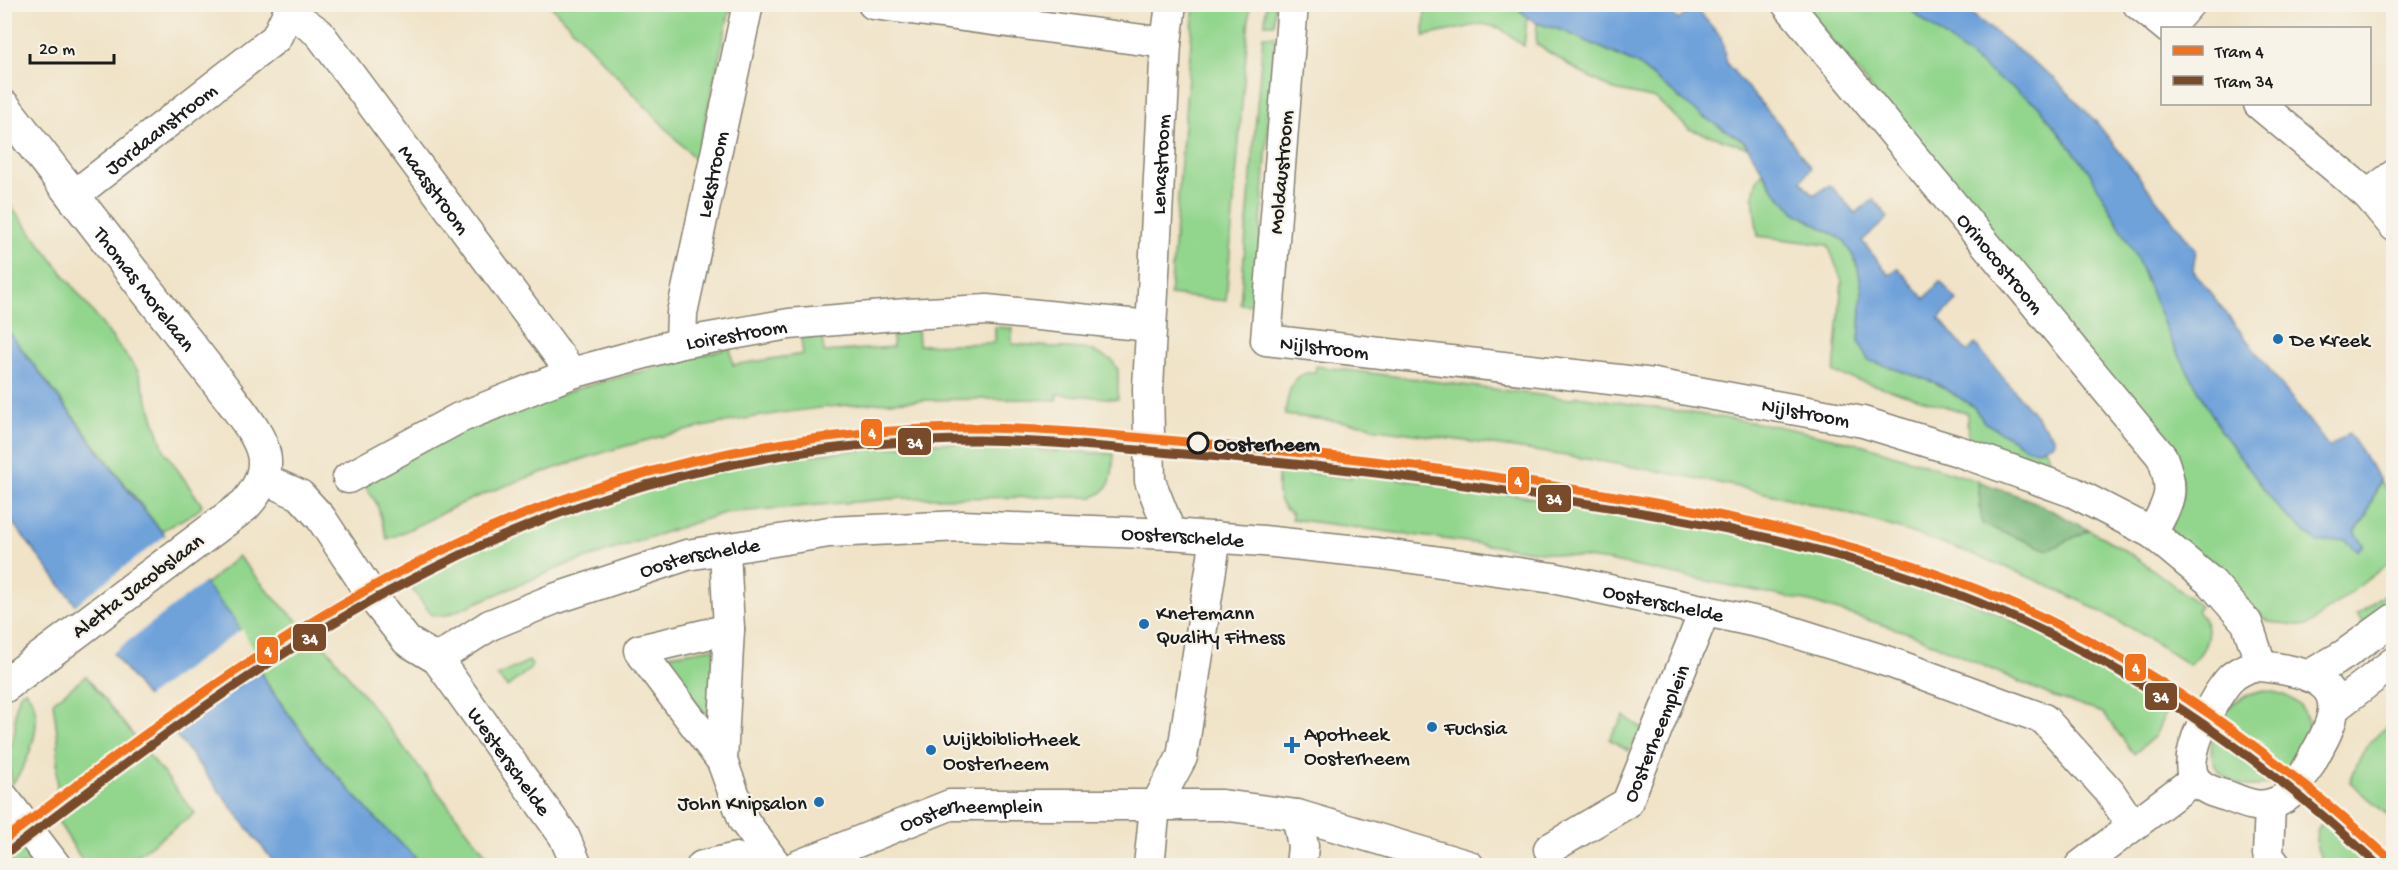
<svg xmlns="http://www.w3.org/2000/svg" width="2398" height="870" viewBox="0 0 2398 870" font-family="'Gochi Hand',sans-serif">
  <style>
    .green { fill: #92d58d; stroke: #577854; stroke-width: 1.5 }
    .forest { fill: #75b678; stroke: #48694a; stroke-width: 1.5 }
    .water { fill: #6fa2da; stroke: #465f7b; stroke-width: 1.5 }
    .pier { fill: #f0e3c7 }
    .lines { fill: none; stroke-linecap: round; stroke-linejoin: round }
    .street-casing { stroke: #868072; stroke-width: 33 }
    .secondary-casing { stroke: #868072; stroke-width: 36 }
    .street { stroke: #fff; stroke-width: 30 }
    .secondary { stroke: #fff; stroke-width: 33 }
    .tram-1-casing { stroke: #f7f3e8; stroke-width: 14 }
    .tram-2-casing { stroke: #f7f3e8; stroke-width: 14 }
    .tram-1 { stroke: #f1711c; stroke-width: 9 }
    .tram-2 { stroke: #7a4b2a; stroke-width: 9 }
    .poi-dot { fill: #1f6fb2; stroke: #f7f3e8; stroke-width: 2 }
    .stop-dot { fill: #f7f3e8; stroke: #1c1c1c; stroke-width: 3 }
    .labels { text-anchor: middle; stroke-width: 4.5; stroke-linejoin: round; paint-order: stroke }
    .street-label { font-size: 21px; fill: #1c1c1c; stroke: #f7f3e8 }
    .poi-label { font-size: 21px; fill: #1c1c1c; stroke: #f7f3e8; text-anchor: start }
    .stop-label { font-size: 21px; font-weight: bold; fill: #1c1c1c; stroke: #f7f3e8; text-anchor: start }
    .line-badge { stroke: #f7f3e8; stroke-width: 2 }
    .badge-label { font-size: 16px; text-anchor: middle; font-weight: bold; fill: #fff }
  </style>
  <rect width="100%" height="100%" fill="#f7f3e8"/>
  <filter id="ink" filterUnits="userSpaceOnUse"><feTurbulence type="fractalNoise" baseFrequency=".0167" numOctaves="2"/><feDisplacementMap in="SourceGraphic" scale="12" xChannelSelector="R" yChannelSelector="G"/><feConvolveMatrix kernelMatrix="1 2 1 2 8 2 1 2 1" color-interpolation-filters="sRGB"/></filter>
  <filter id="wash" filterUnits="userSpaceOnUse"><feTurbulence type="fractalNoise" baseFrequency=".008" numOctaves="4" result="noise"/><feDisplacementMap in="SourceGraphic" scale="24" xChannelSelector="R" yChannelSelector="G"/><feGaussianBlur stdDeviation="1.35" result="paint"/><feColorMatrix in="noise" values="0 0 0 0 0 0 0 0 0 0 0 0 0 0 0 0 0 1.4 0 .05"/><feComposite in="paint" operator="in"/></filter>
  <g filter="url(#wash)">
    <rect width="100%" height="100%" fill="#f0e3c7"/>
    <path class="green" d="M550 5H731L696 161 692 156Z
      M1194 5H1250L1226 301 1170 295Z
      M1266 5H1275L1274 24H1265Z
      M1425 5H1515L1527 17 1524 46 1500 28 1482 24 1424 36Z
      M1803 5H1904L1996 77 2038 105 2088 170 2136 256 2171 341 2220 429 2278 508 2317 542 2355 532 2365 518 2380 481 2393 497V560L2307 626 2269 622 2169 530C2182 500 2190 489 2174 459Z
      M1537 23 1564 31 1637 64 1702 116 1745 142 1749 148 1689 129 1656 99 1614 90 1580 72 1536 44Z
      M1263 36H1275L1255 305 1240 304Z
      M1763 172 1775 191 1796 213 1845 241 1857 264 1863 290 1859 342 1868 360 1936 383 1973 406 1984 422 2027 448 2039 450 2045 448 2053 468 1968 440 1967 413 1834 373 1842 281 1828 245 1758 236C1756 217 1747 187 1763 172Z
      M5 198 138 371 164 450 202 505 196 512 161 531 5 327Z
      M995 327 1012 328V344L1094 350V352L1112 360 1118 370V399L1057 394V400C893 395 746 407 589 457 552 469 513 482 477 497 446 509 419 527 387 539L377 504 363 483 454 432 579 388 730 348 733 365 803 354 801 338 822 335 824 352 893 347 892 330 918 329 919 345 995 343Z
      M1316 366 1570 399 1578 396 1777 426 1864 445 1978 481 1982 524 2048 550 2089 530C2129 550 2165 578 2200 606L2197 611C2216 630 2207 650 2189 665 1954 503 1647 466 1371 428L1370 425 1285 415C1288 394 1289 373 1315 372Z
      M931 443 1040 445V450L1114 454C1112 474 1114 489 1093 497L902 498 724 513 566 565 445 616 432 615 404 579 435 563 524 528 686 476 786 457Z
      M1279 469 1351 478 1352 473C1550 498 1749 525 1938 589 1964 598 1988 610 2013 621 2066 644 2122 669 2170 702L2155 736 2134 754 2103 713 2054 697 1909 633 1810 602 1609 561 1292 519V514C1274 504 1277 487 1279 469Z
      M238 556 275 599 331 653 494 865H423L372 815 316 752 269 686 234 619 204 586Z
      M2393 588V607L2367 628 2357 615Z
      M715 648 710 711 704 713 666 662 670 655Z
      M529 661 532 665 530 669 507 687 497 676Z
      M86 676 195 813 124 865H85L56 818 58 739 53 702Z
      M25 690C49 713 29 765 11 785L9 750 15 731V711L20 693Z
      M2264 691C2348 697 2298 809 2233 782 2202 768 2208 729 2228 708 2238 697 2250 694 2264 691Z
      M1624 716 1643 729 1628 751 1609 739Z
      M2393 722V820L2350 782C2361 751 2367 742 2393 722Z
      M2327 818 2374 865H2326C2314 850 2311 831 2327 818Z
      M4 839 26 842 42 865H5Z"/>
    <path class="forest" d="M1978 481 2035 502 2089 530 2049 550 1982 524Z"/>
    <path class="water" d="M1515 5H1665L1678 20 1695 7 1721 37 1727 64 1779 124 1811 168 1801 181 1813 195 1830 185 1855 213 1874 199 1888 218 1862 241 1889 275 1898 268 1925 299 1940 281 1957 301 1939 318 1967 352 1975 344 2054 438V443L2039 450 2027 448 1984 422 1973 406 1936 383 1868 360 1859 342 1862 290 1857 264 1845 241 1796 213 1775 191 1745 142 1702 116 1637 64 1564 31 1537 23 1527 17Z
      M1904 5H1960L2054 78 2097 123 2196 250 2193 270 2329 447 2349 433 2380 480 2365 518 2355 532 2364 545 2357 551 2346 540 2317 542 2278 508 2220 429 2171 341 2136 256 2088 170 2038 105 1996 77Z
      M5 327 134 498 234 619 269 687 316 752 372 815 423 865H276L5 513Z"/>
    <path class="pier" d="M167 534 205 582 110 655 73 607Z
      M242 629 261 664 167 730 144 699Z"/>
  </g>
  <g filter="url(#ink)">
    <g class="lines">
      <defs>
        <g id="street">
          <path d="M873 4 1166 43"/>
          <path id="s1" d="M1293 4 1266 340 1654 384 1863 422 1961 452 2073 492 2152 533 2212 583 2247 623 2261 665"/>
          <path id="s2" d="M1787 4 2162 457C2176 493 2169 501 2152 533"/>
          <path d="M2138 4 2168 28"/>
          <path id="s3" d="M290 12 319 33 572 373"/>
          <path d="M2168 28 2189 4"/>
          <path d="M2259 104 2368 195 2394 226"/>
          <path d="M2368 195 2394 175"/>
          <path id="s4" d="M72 197 276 38 292 4"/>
          <path id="s5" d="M681 343 682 313 748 4"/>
          <path id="s6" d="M348 478 459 418 572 373 681 343 789 324 907 314 987 310 1150 326"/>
          <path id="s7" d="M264 479 300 495 321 518 377 603 407 641 437 659 564 836 577 866"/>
          <path id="s8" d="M1171 534 1150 481 1148 388 1166 43 1171 4"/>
          <path d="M729 629 639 650 722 761 744 821 777 866"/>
          <path id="s9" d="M437 659 490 625 554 599 687 555 829 532 962 526 1171 534 1263 541 1377 553 1553 578 1771 625 1892 663 2044 719 2109 791 2132 825"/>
          <path d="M2252 666C2268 665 2281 669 2296 672 2353 687 2333 723 2312 760 2301 780 2294 798 2271 804 2256 809 2241 801 2227 796 2216 793 2202 789 2195 779 2180 758 2215 693 2232 677 2238 672 2245 669 2252 666Z"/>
          <path d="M2308 676 2344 655 2394 619"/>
          <path d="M2334 708 2394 662"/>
          <path d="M722 761 729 629 725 550"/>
          <path d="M4 798 56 866"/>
          <path d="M2270 805 2268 855 2276 866"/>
          <path d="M1297 815 1303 846 1301 866"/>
          <path id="s10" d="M1549 849 1627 803 1705 610"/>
          <path d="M702 866 736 858 751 866"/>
          <path id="s11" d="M797 866 950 805H1222L1297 815 1469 866"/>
          <path d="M1149 866 1155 807 1182 757 1216 537"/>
          <path d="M2080 866 2195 779"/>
        </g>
        <g id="secondary">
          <path id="s12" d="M4 107 228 395C256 434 285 461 245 505L4 686"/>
        </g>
      </defs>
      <use href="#street" class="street-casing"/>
      <use href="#secondary" class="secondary-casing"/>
      <use href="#street" class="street"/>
      <use href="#secondary" class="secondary"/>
      <defs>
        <path id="tram-1" d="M4 840C194 696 378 556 608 484 724 448 847 429 968 428 1038 428 1107 435 1176 441 1280 450 1384 461 1488 476 1663 502 1842 531 2006 601 2152 663 2278 756 2394 863"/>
        <path id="tram-2" d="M11 850C200 706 379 570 609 496 727 459 854 440 978 440 1043 441 1107 447 1171 453 1279 461 1386 473 1492 489 1666 515 1844 543 2006 614 2145 675 2268 762 2379 866"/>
      </defs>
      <use href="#tram-1" class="tram-1-casing"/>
      <use href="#tram-2" class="tram-2-casing"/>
      <use href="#tram-1" class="tram-1"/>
      <use href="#tram-2" class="tram-2"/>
    </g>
  </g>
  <g class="poi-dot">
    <circle cx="2278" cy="339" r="6"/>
    <circle cx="1144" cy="624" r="6"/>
    <circle cx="1432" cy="727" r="6"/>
    <path d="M1289 736h6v6h6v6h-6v6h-6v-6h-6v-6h6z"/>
    <circle cx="931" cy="750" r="6"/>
    <circle cx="819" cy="802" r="6"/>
  </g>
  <circle class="stop-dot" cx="1198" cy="443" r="10"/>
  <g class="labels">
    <g class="street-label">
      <text dy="7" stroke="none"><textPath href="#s4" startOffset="112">Jordaanstroom</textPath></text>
      <text dy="7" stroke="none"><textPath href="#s8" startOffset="374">Lenastroom</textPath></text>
      <text transform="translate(1280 172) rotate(-85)" y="7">Moldaustroom</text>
      <text dy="7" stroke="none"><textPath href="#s5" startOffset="172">Lekstroom</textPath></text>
      <text dy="7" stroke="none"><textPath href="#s3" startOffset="230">Maasstroom</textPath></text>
      <text dy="7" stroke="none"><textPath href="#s2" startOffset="336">Orinocostroom</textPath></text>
      <text dy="7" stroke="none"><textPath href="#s12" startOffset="230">Thomas Morelaan</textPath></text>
      <text dy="7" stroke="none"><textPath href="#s6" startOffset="417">Loirestroom</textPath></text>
      <text dy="7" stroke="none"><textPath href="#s1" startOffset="396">Nijlstroom</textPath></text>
      <text dy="7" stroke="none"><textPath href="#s1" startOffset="882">Nijlstroom</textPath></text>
      <text dy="7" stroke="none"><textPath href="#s9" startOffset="770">Oosterschelde</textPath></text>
      <text dy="7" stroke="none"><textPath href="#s9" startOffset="284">Oosterschelde</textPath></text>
      <text transform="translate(137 585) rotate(-37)" y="7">Aletta Jacobslaan</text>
      <text dy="7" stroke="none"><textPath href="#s9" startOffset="1256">Oosterschelde</textPath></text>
      <text dy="7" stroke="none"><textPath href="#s10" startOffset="166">Oosterheemplein</textPath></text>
      <text dy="7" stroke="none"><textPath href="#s7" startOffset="381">Westerschelde</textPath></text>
      <text dy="7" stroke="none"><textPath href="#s11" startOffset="184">Oosterheemplein</textPath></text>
    </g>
    <g class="poi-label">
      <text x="2290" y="346">De Kreek</text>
      <text x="1156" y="619">Knetemann<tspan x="1156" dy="24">Quality Fitness</tspan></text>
      <text x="1444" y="734">Fuchsia</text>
      <text x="1304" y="740">Apotheek<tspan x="1304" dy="24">Oosterheem</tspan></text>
      <text x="943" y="745">Wijkbibliotheek<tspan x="943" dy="24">Oosterheem</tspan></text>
      <text x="807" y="809" text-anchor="end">John Knipsalon</text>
    </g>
    <g class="stop-label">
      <text x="1214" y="450">Oosterheem</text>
    </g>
  </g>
  <g class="line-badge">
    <rect x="860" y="418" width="23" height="29" rx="6" fill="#f1711c"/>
    <rect x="897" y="427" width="35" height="29" rx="6" fill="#7a4b2a"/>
    <rect x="1507" y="466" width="23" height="29" rx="6" fill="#f1711c"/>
    <rect x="1537" y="484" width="35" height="29" rx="6" fill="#7a4b2a"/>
    <rect x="292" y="623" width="35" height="29" rx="6" fill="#7a4b2a"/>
    <rect x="256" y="636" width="23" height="29" rx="6" fill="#f1711c"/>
    <rect x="2124" y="653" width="23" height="29" rx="6" fill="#f1711c"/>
    <rect x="2144" y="682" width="34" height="29" rx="6" fill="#7a4b2a"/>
  </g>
  <g class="badge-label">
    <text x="872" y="438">4</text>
    <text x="915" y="448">34</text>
    <text x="1518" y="486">4</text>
    <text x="1554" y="504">34</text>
    <text x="310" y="644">34</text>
    <text x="268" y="656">4</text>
    <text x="2136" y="673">4</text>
    <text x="2161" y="702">34</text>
  </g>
  <rect width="2398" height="870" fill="none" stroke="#f7f3e8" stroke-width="24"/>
  <rect x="2161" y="27" width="210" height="78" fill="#f7f3e8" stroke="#9f9d96" stroke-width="1.5"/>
  <rect x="2173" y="46" width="30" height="9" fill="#f1711c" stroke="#9f9d96" stroke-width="1.5"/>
  <text x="2215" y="57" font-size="18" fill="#1c1c1c">Tram 4</text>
  <rect x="2173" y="76" width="30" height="9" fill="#7a4b2a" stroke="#9f9d96" stroke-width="1.5"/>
  <text x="2215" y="87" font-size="18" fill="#1c1c1c">Tram 34</text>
  <path d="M30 54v9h84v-9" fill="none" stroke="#1c1c1c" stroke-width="3"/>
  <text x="39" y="54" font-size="18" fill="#1c1c1c" stroke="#f7f3e8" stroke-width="4.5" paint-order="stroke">20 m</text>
</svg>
